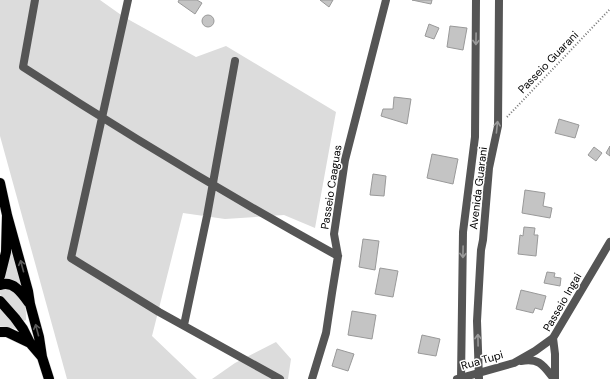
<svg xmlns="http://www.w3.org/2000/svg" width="610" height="379" viewBox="0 0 610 379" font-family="'DM Sans',sans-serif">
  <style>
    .green { fill: #dcdcdc }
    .building { fill: #c4c4c4; stroke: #999 }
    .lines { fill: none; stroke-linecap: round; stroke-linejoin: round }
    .primary-casing { stroke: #dbdbdb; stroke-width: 11 }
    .path { stroke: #777; stroke-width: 2; stroke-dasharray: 1 2; stroke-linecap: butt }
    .street { stroke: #555; stroke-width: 8 }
    .primary { stroke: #000; stroke-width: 10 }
    .oneway { stroke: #999 }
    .oneway2 { stroke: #595959 }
    .labels { text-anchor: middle; stroke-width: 3; stroke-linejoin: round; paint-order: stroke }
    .street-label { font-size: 11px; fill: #000; stroke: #fff }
  </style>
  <rect width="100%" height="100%" fill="#fff"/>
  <path class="green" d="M0 0H100L124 17 196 57 226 46 336 112 315 228 284 215 225 219 183 213 152 336 197 379H67L0 136Z
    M11 246 21 285 4 278Z
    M8 287C21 297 27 302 26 320L24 321C20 316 1 296 0 294 0 291 0 290 1 288Z
    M0 309 9 317 16 328V329L0 326Z
    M276 342 291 359 288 379H212L235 363Z"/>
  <path class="building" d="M179 0H197L202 3 195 14 178 2Z
    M320 0H333L329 7Z
    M412 0H432L431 4Z
    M202 21a6 6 0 1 1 12 0a6 6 0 1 1-12 0Z
    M429 24 439 28 434 39 425 36Z
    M450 26 467 28 463 50 447 47Z
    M394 97 411 99 407 124 381 116 383 109H393Z
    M559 119 579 125 575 138 555 133Z
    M610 146V156L606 153Z
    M594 147 602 153 596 161 588 155Z
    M432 154 458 159 453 184 427 178Z
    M373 174 386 176 384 196 370 195Z
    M525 190 545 193 543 206 552 208 550 218 522 213Z
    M524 227 535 228 534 235H538L536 256 518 254 520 235 523 236Z
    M363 239 379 241 375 270 359 267Z
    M380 268 398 271 393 297 375 294Z
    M547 272 555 273 554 277 561 278 560 286 544 283Z
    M521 290 546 296 542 310 535 308 533 313 516 309Z
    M352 311 376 315 372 339 348 335Z
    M422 335 440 339 436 356 418 353Z
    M337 349 354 354 348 371 332 366Z"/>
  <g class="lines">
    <defs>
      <path id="primary" d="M0 183 7 215 6 252 0 276
        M7 215 28 291 30 304 39 337 42 357 49 379
        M0 285C13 280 22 293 29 303
        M0 301 15 318 23 329 30 343 42 357
        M0 332H7L30 343"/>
    </defs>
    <use href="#primary" class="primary-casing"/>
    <path class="path" d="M507 117 610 9"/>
    <path class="street" d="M35 0 23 67C126 134 231 197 338 256
      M128 0 71 258 159 312 280 379
      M184 325 207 216 235 61
      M521 361C540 358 543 365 554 379
      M312 379 326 333 332 293 338 256 334 234 345 160 386 0
      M457 379 514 363 535 351 553 338
      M461 379 463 232 475 137 476 0
      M479 379 477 321 481 250 483 240 489 168 498 126 499 0
      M555 379V354L553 338 610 242"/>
    <use href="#primary" class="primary"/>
  </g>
  <defs><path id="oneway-shaft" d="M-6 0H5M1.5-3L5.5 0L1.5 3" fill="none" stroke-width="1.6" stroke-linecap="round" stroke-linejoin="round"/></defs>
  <g class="oneway">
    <use href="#oneway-shaft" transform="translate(476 39) rotate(91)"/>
    <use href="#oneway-shaft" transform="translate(497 127) rotate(-84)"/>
    <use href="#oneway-shaft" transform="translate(463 252) rotate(91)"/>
    <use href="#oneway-shaft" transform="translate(478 340) rotate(-91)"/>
  </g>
  <g class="oneway2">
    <use href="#oneway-shaft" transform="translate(22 266) rotate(-105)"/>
    <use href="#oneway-shaft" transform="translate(37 330) rotate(-105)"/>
  </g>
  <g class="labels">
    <g class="street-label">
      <text transform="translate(548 62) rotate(-46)" y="4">Passeio Guarani</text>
      <text transform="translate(331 187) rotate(-81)" y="4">Passeio Caaguas</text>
      <text transform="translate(478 188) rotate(-83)" y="4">Avenida Guarani</text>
      <text transform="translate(562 302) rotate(-60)" y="4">Passeio Ingai</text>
      <text transform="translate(482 360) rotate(-16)" y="4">Rua Tupi</text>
    </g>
  </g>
</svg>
